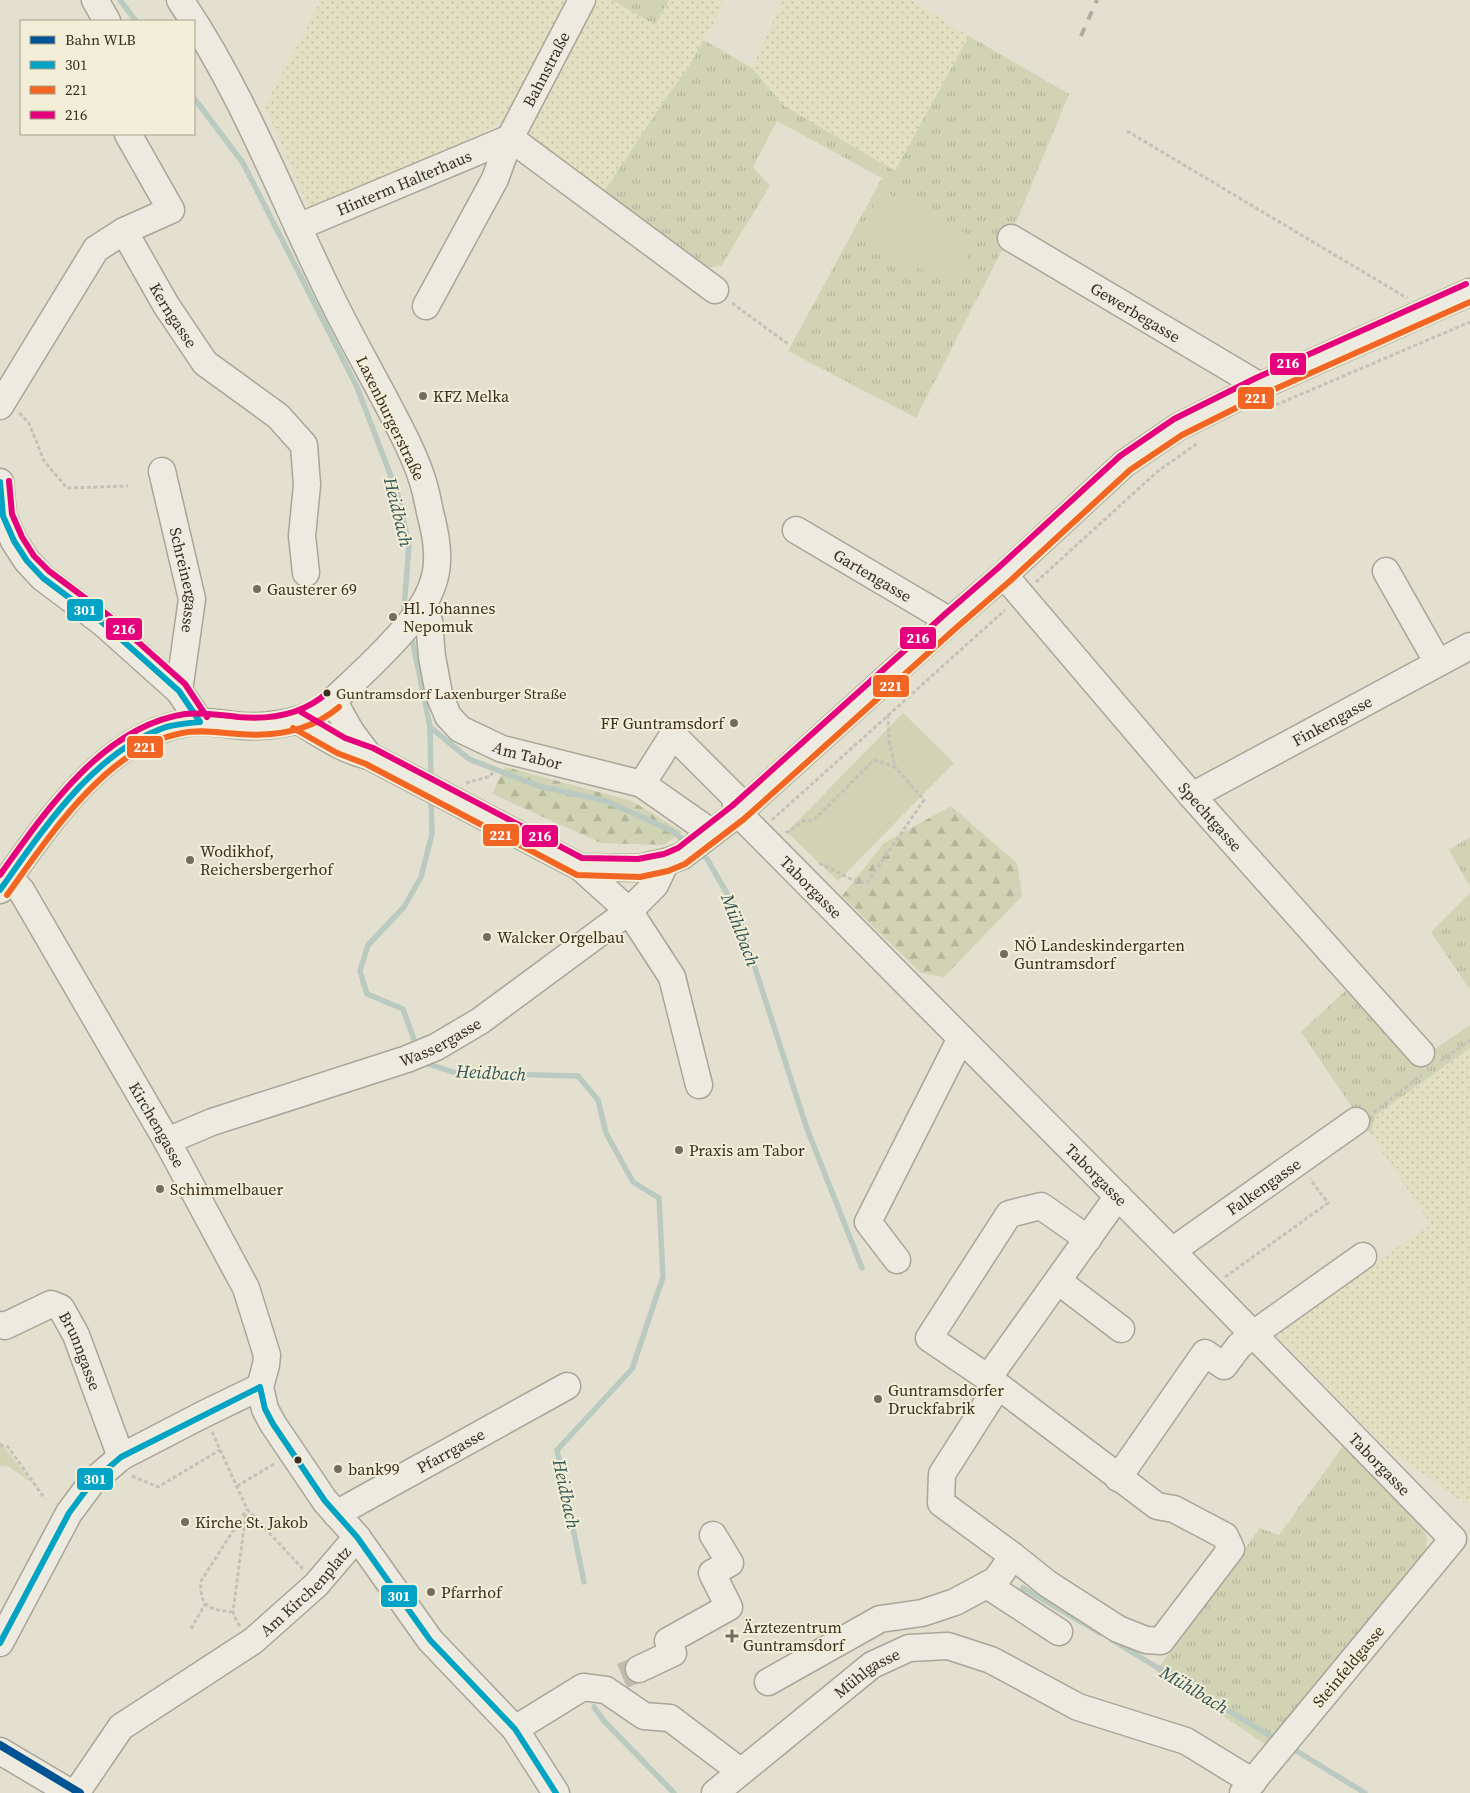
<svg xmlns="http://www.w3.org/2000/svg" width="1470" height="1793" viewBox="0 0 1470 1793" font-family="'Source Serif 4',serif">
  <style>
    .farmland { fill: url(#farmland-dots) }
    .grass { fill: url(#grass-tufts) }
    .forest { fill: url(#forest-firs) }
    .green { fill: #d0d3b4 }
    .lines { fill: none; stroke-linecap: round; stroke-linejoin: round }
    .stream { stroke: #bbcac1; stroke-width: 5.5 }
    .minor-tunnel { stroke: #c2bcad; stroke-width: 26; stroke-dasharray: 26 13; stroke-linecap: butt }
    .minor-casing { stroke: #a9a598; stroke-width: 29 }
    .path { stroke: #c5c1b8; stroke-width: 3; stroke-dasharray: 4 2.5; stroke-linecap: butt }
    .minor { stroke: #eceae1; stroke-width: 26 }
    .rail { stroke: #adaaa1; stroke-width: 4; stroke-dasharray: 9 9; stroke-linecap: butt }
    .bus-1-casing { stroke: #f3eed7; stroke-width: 10 }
    .bus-2-casing { stroke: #f3eed7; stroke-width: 10 }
    .bus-3-casing { stroke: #f3eed7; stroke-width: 10 }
    .bus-1 { stroke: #03a3c5; stroke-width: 6 }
    .bus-2 { stroke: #f26522; stroke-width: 6 }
    .bus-3 { stroke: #e5007d; stroke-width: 6 }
    .rail-1-casing { stroke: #f3eed7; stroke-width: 11 }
    .rail-1 { stroke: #005395; stroke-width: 8 }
    .poi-dot { fill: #746c5e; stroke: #f3eed7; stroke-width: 2 }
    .bus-dot { fill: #382e21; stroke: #f3eed7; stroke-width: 2 }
    .labels { text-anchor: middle; stroke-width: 4; stroke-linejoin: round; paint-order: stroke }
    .bus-label { font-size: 15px; fill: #382e21; stroke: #f3eed7; text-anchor: start }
    .street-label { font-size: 16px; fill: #382e21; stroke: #f3eed7 }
    .poi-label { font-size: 16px; fill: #382e21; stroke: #f3eed7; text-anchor: start }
    .water-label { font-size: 18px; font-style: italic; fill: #315556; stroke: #f3eed7 }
    .line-badge { stroke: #f3eed7; stroke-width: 2 }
    .badge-label { font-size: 14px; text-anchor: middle; font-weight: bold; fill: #fff }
  </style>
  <defs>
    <pattern id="farmland-dots" width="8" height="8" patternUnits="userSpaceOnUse" patternTransform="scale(1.25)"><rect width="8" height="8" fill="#e2dfc2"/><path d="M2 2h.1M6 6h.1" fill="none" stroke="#c3c0a6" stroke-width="1.8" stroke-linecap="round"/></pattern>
    <pattern id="grass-tufts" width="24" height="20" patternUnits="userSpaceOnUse" patternTransform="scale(1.25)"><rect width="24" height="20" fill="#d0d3b4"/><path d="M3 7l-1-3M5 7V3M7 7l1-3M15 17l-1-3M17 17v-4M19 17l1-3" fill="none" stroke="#b3b59a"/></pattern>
    <pattern id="forest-firs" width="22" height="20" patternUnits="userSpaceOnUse" patternTransform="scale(1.25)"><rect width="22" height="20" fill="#d0d3b4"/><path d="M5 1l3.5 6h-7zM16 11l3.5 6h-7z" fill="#b3b59a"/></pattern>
  </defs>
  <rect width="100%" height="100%" fill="#e4e0d0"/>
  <path class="farmland" d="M321 0H571L509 119 312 216 265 106Z
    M594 0H612L655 25 669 0H723L718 15 687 69 666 98 604 192 523 130Z
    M783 0H911L969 36 895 172 784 106 752 68Z
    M1470 1048V1507L1389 1450 1275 1334 1431 1224 1371 1135 1375 1117Z"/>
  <path class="grass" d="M612 0H669L655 25Z
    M969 36 1069 94 1015 225 916 418 788 351 882 178 777 121 753 167 770 186 721 266 701 268 604 192 666 98 687 69 704 40 752 68 784 106 895 171Z
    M1470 837V887L1449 850Z
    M1470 893V990L1431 932Z
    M1346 990 1414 1063 1470 1025V1048L1375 1116 1371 1135 1301 1032Z
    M1343 1446 1420 1520 1427 1538 1426 1552 1268 1746 1156 1671 1260 1528 1279 1535Z"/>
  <path class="forest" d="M505 767 632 801 682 832 664 845 601 843 492 794Z
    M951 806 1017 863 1022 896 944 977 921 973 842 896 884 843Z"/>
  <path class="green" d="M882 190 977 239 953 286 858 237Z
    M903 713 954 763 838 881 787 832Z
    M0 1440 1 1443 31 1482 8 1466H0Z"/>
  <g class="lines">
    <path class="stream" d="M120 0 136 21
      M194 98 243 163 357 387 398 495 409 545 404 608 406 615
      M411 634 430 727 431 780
      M430 727 469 759 538 786 606 801 672 831 687 843
      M698 851 707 859 736 909 806 1126 862 1268
      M417 1048 403 1009 367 994 360 971 368 945 404 907 421 877 432 834 431 797
      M422 1062 456 1073 578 1076 598 1100 606 1133 633 1182 659 1198 663 1277 632 1369 557 1450 584 1582
      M1023 1588 1100 1633
      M1112 1640 1277 1740
      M594 1707 604 1721 674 1793
      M1290 1747 1365 1793"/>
    <path class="minor-tunnel" d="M622 1676 639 1669"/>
    <defs>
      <g id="minor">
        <path d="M95 0 107 21"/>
        <path d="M510 138 715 290"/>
        <path id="s1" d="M298 227 510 138"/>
        <path d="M124 231 171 210 128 134"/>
        <path id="s2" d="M1011 238 1260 386"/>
        <path id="s3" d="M426 306 495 179 510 138 582 0"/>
        <path id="s4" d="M0 406 96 249 124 231 166 305 205 363 278 416 304 445 307 485 302 536 306 573"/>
        <path id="s5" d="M162 471 192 599 179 691"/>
        <path d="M0 482 3 516 14 541 27 561 43 578 103 623 179 691 200 722"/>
        <path id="s6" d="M796 530 950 621"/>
        <path d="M1386 571 1438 663"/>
        <path id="s7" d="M1004 575 1192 796 1421 1053"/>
        <path id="s8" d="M419 611 429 621 432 657 439 694 448 716 460 729 502 749 642 784 712 833"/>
        <path d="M333 700 351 732 369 756"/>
        <path d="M297 720C321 734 342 750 369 756L580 867 639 868 666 862 682 856 738 813 950 621 1004 575 1125 463 1178 427 1260 386 1470 292"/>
        <path id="s9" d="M642 784 673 735 734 796 738 813 1172 1251 1453 1539 1243 1793"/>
        <path id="s10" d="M1192 796 1470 646"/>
        <path d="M580 867 629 911 672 977 699 1085"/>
        <path id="s11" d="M9 877 21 890 167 1141 246 1288 267 1355 266 1365 260 1387 265 1409 273 1424 325 1501 357 1537 430 1640 515 1729 556 1793"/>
        <path d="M0 890C46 826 109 727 197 722 213 721 229 725 245 726 268 727 296 723 316 713 325 709 333 701 340 694 365 671 400 638 419 611 429 596 437 577 437 560 438 544 434 527 430 512 428 502 426 492 423 482 415 456 401 430 388 405 369 369 349 334 331 297 282 198 243 92 180 0"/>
        <path id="s12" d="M167 1141 212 1122 407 1059 436 1047 480 1021 629 911 655 885 666 862"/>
        <path id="s13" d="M1172 1251 1356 1121"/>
        <path d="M897 1260 868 1222 961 1038"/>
        <path d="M1058 1281 1121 1329"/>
        <path id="s14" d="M0 1325 5 1326 51 1304 61 1308 76 1335 121 1457"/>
        <path d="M988 1378 1118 1196"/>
        <path d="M998 1386 942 1474 941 1503 1013 1556 1048 1584 1118 1629 1146 1640 1161 1641 1231 1549 1225 1536 1174 1509 1157 1506 988 1378 929 1338 1009 1214 1041 1206 1088 1239"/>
        <path d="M1118 1478 1205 1353 1224 1366 1239 1346 1252 1335 1363 1256"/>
        <path id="s15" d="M336 1514 567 1386"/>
        <path d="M987 1585 1059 1632"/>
        <path d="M0 1643 69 1513 92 1482 121 1457 204 1414 260 1387"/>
        <path d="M639 1669 673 1653 668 1641 729 1607 712 1573 730 1563 713 1535"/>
        <path d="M768 1682 880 1619 922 1613 955 1602 996 1580 1013 1556"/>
        <path d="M515 1729 583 1687 606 1690 644 1716 670 1718 740 1771"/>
        <path d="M0 1751 71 1793"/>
        <path id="s16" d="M76 1793 121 1727 253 1641 316 1585 357 1537"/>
        <path id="s17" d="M715 1793 872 1665 909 1648 948 1646 991 1660 1078 1707 1186 1741 1253 1782"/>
      </g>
    </defs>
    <use href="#minor" class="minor-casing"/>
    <path class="path" d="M1127 131 1407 298
      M732 303 788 344
      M1264 410 1470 322
      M19 413 29 423 44 461 67 488 128 486
      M1036 582 1158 471 1198 443
      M466 783 491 776 494 768
      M772 820 1005 610
      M786 833 805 820 813 821 874 760 895 767 889 741 888 715
      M819 863 851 879 867 883 924 800 895 767
      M1441 1061 1470 1040
      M1374 1112 1422 1075
      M1225 1277 1328 1203 1310 1179
      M212 1432 247 1509 303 1569
      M0 1445 8 1447 45 1499
      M132 1476 158 1487 220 1450
      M237 1486 274 1464
      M233 1612C210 1610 199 1607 201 1581L247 1509
      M240 1626 237 1622 233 1612 246 1512
      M191 1629 205 1604"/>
    <use href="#minor" class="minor"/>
    <path class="rail" d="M1081 36 1097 0"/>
    <defs>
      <path id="bus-1" d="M0 482 3 516 14 541 27 561 43 578 103 623 179 691 200 722
        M0 890C42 831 94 751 166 727 177 724 189 723 200 722
        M260 1387 265 1409 273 1424 325 1501 357 1537 430 1640 515 1729 556 1793
        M0 1643 69 1513 92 1482 121 1457 260 1387"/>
      <path id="bus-2" d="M293 728 337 753 366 764 577 875 640 877 668 871 685 864 744 819 956 628 1010 581 1130 470 1182 435 1264 394 1470 302
        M7 895C48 838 107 747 182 733 201 729 220 733 239 734 275 737 311 731 339 707"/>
      <path id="bus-3" d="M9 481 12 514 22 537 34 556 49 571 109 616 185 684 207 717
        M301 712 345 738 373 748 582 858 638 859 664 854 678 848 732 806 944 615 998 568 1120 456 1174 419 1256 378 1466 284
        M0 875C44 813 103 726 185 714 203 712 221 715 238 717 271 720 302 715 327 693"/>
    </defs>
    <use href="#bus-1" class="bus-1-casing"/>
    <use href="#bus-2" class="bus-2-casing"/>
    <use href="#bus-3" class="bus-3-casing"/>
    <use href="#bus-1" class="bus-1"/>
    <use href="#bus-2" class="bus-2"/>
    <use href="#bus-3" class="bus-3"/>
    <defs>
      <path id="rail-1" d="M0 1745 80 1793"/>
    </defs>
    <use href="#rail-1" class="rail-1-casing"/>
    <use href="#rail-1" class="rail-1"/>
  </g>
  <g class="poi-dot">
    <circle cx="423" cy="396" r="5"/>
    <circle cx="257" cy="589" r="5"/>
    <circle cx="393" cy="617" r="5"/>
    <circle cx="734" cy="723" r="5"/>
    <circle cx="190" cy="860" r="5"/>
    <circle cx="487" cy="937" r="5"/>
    <circle cx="1004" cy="954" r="5"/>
    <circle cx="679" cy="1150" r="5"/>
    <circle cx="160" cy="1189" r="5"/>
    <circle cx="878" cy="1399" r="5"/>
    <circle cx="338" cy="1469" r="5"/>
    <circle cx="185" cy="1522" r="5"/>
    <circle cx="431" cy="1592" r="5"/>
    <path d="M729.5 1628.5h5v5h5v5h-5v5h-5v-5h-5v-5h5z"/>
  </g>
  <g class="bus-dot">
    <circle cx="327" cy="693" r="4.5"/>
    <circle cx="298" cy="1460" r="4.5"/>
  </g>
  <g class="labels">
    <g class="bus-label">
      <text x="336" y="699">Guntramsdorf Laxenburger Straße</text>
    </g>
    <g class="street-label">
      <text dy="6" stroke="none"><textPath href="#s3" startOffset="266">Bahnstraße</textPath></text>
      <text dy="6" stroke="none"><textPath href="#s1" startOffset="115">Hinterm Halterhaus</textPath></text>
      <text dy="6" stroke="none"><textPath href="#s2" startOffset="145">Gewerbegasse</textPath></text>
      <text dy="6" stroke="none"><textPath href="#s4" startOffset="315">Kerngasse</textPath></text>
      <text transform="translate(391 418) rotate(64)" y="6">Laxenburgerstraße</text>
      <text dy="6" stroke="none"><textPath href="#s6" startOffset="89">Gartengasse</textPath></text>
      <text dy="6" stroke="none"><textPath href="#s5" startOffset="112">Schreinergasse</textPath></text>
      <text dy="6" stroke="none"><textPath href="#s10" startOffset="159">Finkengasse</textPath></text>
      <text dy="6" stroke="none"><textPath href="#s8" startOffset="202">Am Tabor</textPath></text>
      <text dy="6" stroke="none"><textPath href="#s7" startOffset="318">Spechtgasse</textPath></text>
      <text dy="6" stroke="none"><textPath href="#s9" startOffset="266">Taborgasse</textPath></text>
      <text dy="6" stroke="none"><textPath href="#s12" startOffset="291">Wassergasse</textPath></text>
      <text dy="6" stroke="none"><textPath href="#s11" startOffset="289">Kirchengasse</textPath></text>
      <text dy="6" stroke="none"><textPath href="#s9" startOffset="671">Taborgasse</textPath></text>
      <text dy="6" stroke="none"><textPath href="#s13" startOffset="112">Falkengasse</textPath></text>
      <text dy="6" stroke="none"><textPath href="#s14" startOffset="114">Brunngasse</textPath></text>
      <text dy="6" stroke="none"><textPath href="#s15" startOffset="131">Pfarrgasse</textPath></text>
      <text dy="6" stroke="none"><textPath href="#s9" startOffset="1076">Taborgasse</textPath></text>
      <text dy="6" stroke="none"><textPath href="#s16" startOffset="310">Am Kirchenplatz</textPath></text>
      <text transform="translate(1348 1666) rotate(-50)" y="6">Steinfeldgasse</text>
      <text dy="6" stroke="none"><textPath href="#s17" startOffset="194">Mühlgasse</textPath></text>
    </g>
    <g class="poi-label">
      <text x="433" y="402">KFZ Melka</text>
      <text x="267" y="595">Gausterer 69</text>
      <text x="403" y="614">Hl. Johannes<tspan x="403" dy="18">Nepomuk</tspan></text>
      <text x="724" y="729" text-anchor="end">FF Guntramsdorf</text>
      <text x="200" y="857">Wodikhof,<tspan x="200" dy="18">Reichersbergerhof</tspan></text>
      <text x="497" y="943">Walcker Orgelbau</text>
      <text x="1014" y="951">NÖ Landeskindergarten<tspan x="1014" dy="18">Guntramsdorf</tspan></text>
      <text x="689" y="1156">Praxis am Tabor</text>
      <text x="170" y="1195">Schimmelbauer</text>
      <text x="888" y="1396">Guntramsdorfer<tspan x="888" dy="18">Druckfabrik</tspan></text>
      <text x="348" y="1475">bank99</text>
      <text x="195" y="1528">Kirche St. Jakob</text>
      <text x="441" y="1598">Pfarrhof</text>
      <text x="743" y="1633">Ärztezentrum<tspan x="743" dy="18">Guntramsdorf</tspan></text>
    </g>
    <g class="water-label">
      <text transform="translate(398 512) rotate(76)" y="6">Heidbach</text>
      <text transform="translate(740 930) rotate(69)" y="6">Mühlbach</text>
      <text transform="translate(491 1073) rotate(3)" y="6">Heidbach</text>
      <text transform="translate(566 1494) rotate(78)" y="6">Heidbach</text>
      <text transform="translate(1194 1690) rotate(31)" y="6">Mühlbach</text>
    </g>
  </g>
  <g class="line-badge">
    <rect x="1269" y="352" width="38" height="24" rx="5" fill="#e5007d"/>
    <rect x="1237" y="386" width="38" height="24" rx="5" fill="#f26522"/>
    <rect x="66" y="598" width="38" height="24" rx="5" fill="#03a3c5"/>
    <rect x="105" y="617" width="38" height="24" rx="5" fill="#e5007d"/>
    <rect x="899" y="626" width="38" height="24" rx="5" fill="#e5007d"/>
    <rect x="872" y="674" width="38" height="24" rx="5" fill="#f26522"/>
    <rect x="126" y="735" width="38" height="24" rx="5" fill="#f26522"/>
    <rect x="482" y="823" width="38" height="24" rx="5" fill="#f26522"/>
    <rect x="521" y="824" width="38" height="24" rx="5" fill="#e5007d"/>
    <rect x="76" y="1467" width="38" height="24" rx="5" fill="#03a3c5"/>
    <rect x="380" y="1584" width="38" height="24" rx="5" fill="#03a3c5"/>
  </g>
  <g class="badge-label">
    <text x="1288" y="368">216</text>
    <text x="1256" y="403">221</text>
    <text x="85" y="615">301</text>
    <text x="124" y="634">216</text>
    <text x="918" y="643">216</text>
    <text x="891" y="691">221</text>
    <text x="145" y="752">221</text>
    <text x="501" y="840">221</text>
    <text x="540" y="841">216</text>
    <text x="95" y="1484">301</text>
    <text x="399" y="1601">301</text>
  </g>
  <rect x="20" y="20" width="175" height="115" fill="#f3eed7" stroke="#a8a18e"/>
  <rect x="30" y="36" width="25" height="8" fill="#005395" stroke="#a8a18e"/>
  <text x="65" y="45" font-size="15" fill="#382e21">Bahn WLB</text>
  <rect x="30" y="61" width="25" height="8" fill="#03a3c5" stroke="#a8a18e"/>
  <text x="65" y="70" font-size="15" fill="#382e21">301</text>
  <rect x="30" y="86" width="25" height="8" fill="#f26522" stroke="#a8a18e"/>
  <text x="65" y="95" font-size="15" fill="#382e21">221</text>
  <rect x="30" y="111" width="25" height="8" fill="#e5007d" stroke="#a8a18e"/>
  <text x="65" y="120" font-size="15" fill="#382e21">216</text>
</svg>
